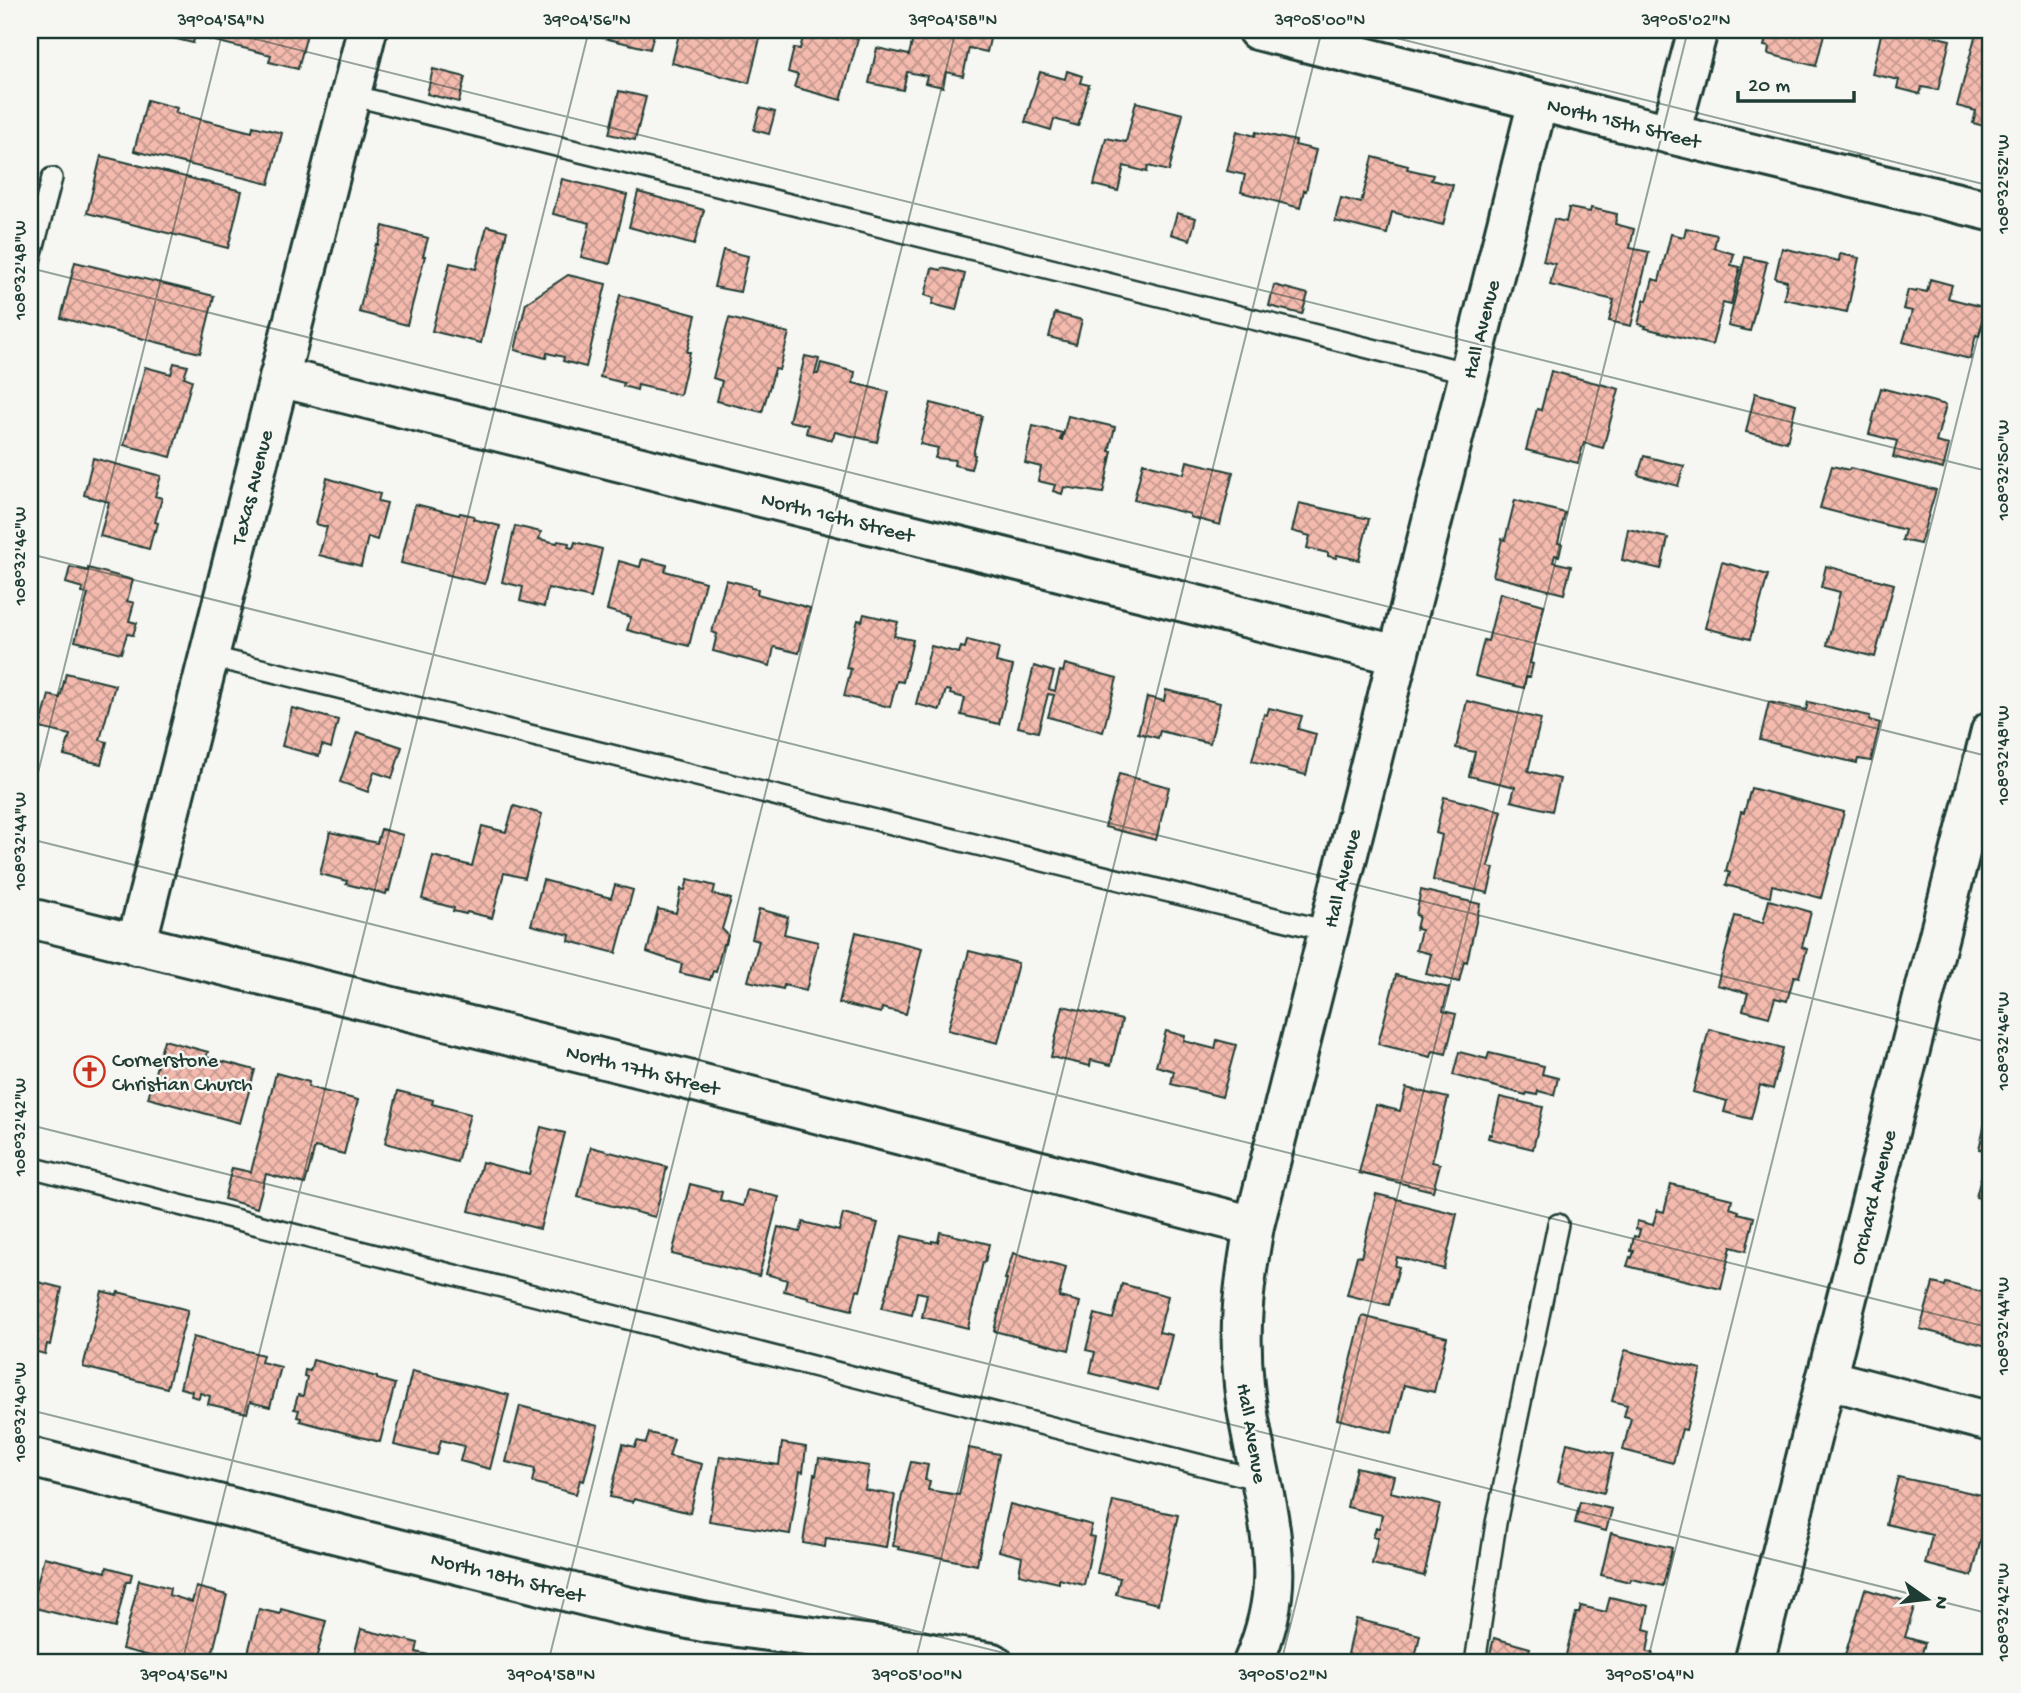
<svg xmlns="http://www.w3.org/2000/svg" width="2021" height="1693" viewBox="0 0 2021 1693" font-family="'Gochi Hand',sans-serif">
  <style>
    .building { fill: url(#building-cross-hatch); stroke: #1f3d34; stroke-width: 2 }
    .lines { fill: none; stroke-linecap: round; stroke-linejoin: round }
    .service-casing { stroke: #1f3d34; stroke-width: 24 }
    .minor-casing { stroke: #1f3d34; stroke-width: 44 }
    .tertiary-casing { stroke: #1f3d34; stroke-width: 44 }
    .service { stroke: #f6f6f2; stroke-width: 19 }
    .minor { stroke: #f6f6f2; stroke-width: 38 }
    .tertiary { stroke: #f6f6f2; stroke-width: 38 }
    .ticks { fill: none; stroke: #1f3d34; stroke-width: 2; stroke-opacity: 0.45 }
    .labels { text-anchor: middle; stroke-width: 5; stroke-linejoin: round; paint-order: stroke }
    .street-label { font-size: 21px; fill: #1f3d34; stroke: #f6f6f2 }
    .poi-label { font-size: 21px; fill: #1f3d34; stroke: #f6f6f2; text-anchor: start }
    .neatline { fill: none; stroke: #1f3d34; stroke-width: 2.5 }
    .ticks-label { font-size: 18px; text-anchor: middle; fill: #1f3d34 }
  </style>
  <defs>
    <pattern id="building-cross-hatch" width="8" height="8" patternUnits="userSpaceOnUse" patternTransform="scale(1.75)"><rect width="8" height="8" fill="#f4baae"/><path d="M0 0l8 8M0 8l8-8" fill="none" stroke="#c5988e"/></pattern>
  </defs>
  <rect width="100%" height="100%" fill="#f6f6f2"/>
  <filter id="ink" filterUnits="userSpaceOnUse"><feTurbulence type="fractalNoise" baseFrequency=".0143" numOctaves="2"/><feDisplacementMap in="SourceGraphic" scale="14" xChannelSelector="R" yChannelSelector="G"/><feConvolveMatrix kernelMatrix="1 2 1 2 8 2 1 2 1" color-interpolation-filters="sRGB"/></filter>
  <g filter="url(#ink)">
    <path class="building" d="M165 30H308L298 69 269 62 271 55 195 36 193 43 164 36Z
      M580 30H655L650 49 579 32Z
      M680 30H762L749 83 672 63Z
      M805 30H849L848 36 858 39 841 100 794 87 798 75 788 72 794 48 800 49Z
      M915 30H992L987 52 969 48 963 76 946 72 943 87 925 83 927 76 907 72 903 90 869 83 877 48 909 55Z
      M1768 30H1825L1816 66 1768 54 1769 47 1764 46Z
      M1882 30H1908L1950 40 1938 90 1922 87 1920 94 1897 88 1899 80 1872 74Z
      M1976 33 1991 37V128L1973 123 1976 111 1957 106Z
      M433 69 465 77 459 102 427 94Z
      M1067 71 1082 76 1080 83 1089 85 1078 126 1054 119 1051 130 1025 122 1040 72 1065 79Z
      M619 91 646 97 635 140 609 134Z
      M147 100 177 108 175 113 252 132 253 126 282 133 269 184 134 151Z
      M1136 102 1183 114 1169 171 1148 166 1147 172 1124 166 1118 191 1094 185 1106 138 1126 142Z
      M760 108 775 112 769 134 754 130Z
      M1237 131 1255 136 1256 132 1296 141 1295 145 1316 150 1306 191 1304 190 1300 208 1241 192 1245 175 1227 171Z
      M101 156 242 191 228 248 87 213Z
      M1373 157 1408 166 1407 169 1433 175 1431 180 1453 185 1443 225 1392 212 1387 234 1335 221 1341 198 1361 203Z
      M562 179 627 195 610 264 581 257 590 223 553 214Z
      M638 192 704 210 694 245 629 227Z
      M1569 208 1590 212 1591 208 1617 214 1615 224 1634 229 1630 248 1649 252 1631 326 1609 321 1614 300 1550 285 1555 264 1543 261 1554 219 1566 222Z
      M1177 213 1196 218 1190 240 1171 234Z
      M383 226 428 238 423 256H425L407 325 359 312 376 244 378 245Z
      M487 226 507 231 481 343 432 331 450 263 476 269Z
      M1686 228 1717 235 1714 248 1734 254 1731 265 1740 267 1731 305 1723 303 1712 345 1645 328 1646 326 1638 324 1644 300 1647 301 1653 279 1659 281 1671 234 1684 237Z
      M1782 248 1839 261 1840 254 1859 258 1847 312 1784 299 1787 281 1775 278Z
      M723 250 748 256 740 292 714 287Z
      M1745 257 1767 262 1750 331 1728 326Z
      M75 262 214 296 200 353 61 318Z
      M932 268 941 270 942 268 965 274 956 310 932 304 934 298 925 295Z
      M568 275 606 284 586 367 563 361 564 357 547 353 546 358 515 350 526 303Z
      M1930 279 1952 285 1948 298 1987 308 1979 336 1976 335 1970 359 1903 342 1912 311 1903 309 1908 290 1916 292 1917 290 1927 292Z
      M1274 285 1308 294 1302 314 1269 306Z
      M620 295 696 315 687 352H690L680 395 638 385 637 390 623 386 624 383 600 377Z
      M1055 313 1082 320 1076 344 1049 337Z
      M729 318 789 333 779 370 775 369 762 412 717 401 722 381 713 378Z
      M805 356 819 359 815 374H818L821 363 855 372 853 383 889 392 877 442 835 432 832 440 806 433 808 425 789 421Z
      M174 363 188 366 184 377 192 380 171 457 124 445 145 367 171 374Z
      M1551 371 1619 389 1603 448 1584 443 1578 463 1526 450 1537 409 1541 410Z
      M1881 388 1946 405 1936 442 1949 445 1943 469 1893 457 1897 441 1869 434Z
      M1755 393 1796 404 1787 442 1746 432Z
      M931 403 982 416 973 454 975 455 971 469 954 465 955 460 935 458 938 448 920 444Z
      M1068 416 1115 427 1109 451H1112L1103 493 1064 487 1062 494 1053 491 1055 485 1038 481 1041 467 1025 463 1033 426 1062 433 1060 440H1062Z
      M1644 456 1684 466 1678 486 1638 475Z
      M93 458 161 476 155 496 162 498 155 522 158 523 156 531 154 530 149 549 100 536 109 502 84 495Z
      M1187 461 1233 472 1220 525 1190 517V514L1134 500 1143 463 1184 474Z
      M1832 466 1849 470 1850 468 1936 490 1920 544 1902 540 1905 530 1820 508Z
      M327 478 380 494 378 501 387 503 377 540 368 537 361 566 319 555 327 527 316 524Z
      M1515 500 1565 513 1558 543 1562 544 1559 556 1555 555 1553 562 1571 566 1564 594 1493 576 1502 539 1505 540Z
      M1299 503 1369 519 1359 560 1337 555 1336 558 1328 556V553L1307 548 1310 536 1292 531Z
      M415 504 459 515 460 513 474 516 473 519 500 526 485 584 401 563Z
      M515 526 541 532 539 539 557 543 558 541 569 543 568 547 573 548 575 542 602 549 591 598 548 588 544 607 520 601 523 587 502 582Z
      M1628 529 1668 538 1661 569 1622 560Z
      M642 559 667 565 665 571 705 582 689 646 627 630 631 617 607 610 619 561 640 567Z
      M1722 562 1768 575 1750 639 1705 628Z
      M1826 566 1894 584 1875 657 1827 645 1840 592 1821 587Z
      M70 567 88 571V568L133 580 127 601 134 603 129 621 137 623 133 635 127 634 121 653 75 641 88 594 82 593 83 588 66 583Z
      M726 580 751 586V588L758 589 757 594 810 608 799 653 774 647 770 666 713 651 717 634 712 632Z
      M1500 593 1544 605 1530 663 1533 664 1530 677H1526L1524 688 1475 676 1484 640 1488 641Z
      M864 614 898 622 894 636 913 640 903 682 897 681 890 707 844 696 851 669 846 668 858 620 862 621Z
      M967 640 999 648 996 662 1013 666 999 724 961 715 965 698 950 694 951 691 946 690 940 710 916 704 931 646 959 653 961 647 965 648Z
      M1065 664 1117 678 1103 732 1048 717 1054 695 1048 694 1038 732 1018 727 1034 666 1054 672 1049 689 1055 691 1060 671 1063 672Z
      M66 673 115 685 100 740 107 742 101 764 64 755 70 735 40 728 49 695 60 698Z
      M1166 690 1220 703 1210 743 1160 731 1158 738 1138 733 1147 697 1164 701Z
      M1467 701 1541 719 1528 771 1560 779 1552 811 1511 801 1515 787 1469 776 1475 752 1456 748Z
      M1769 702 1806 710 1808 702 1870 716 1869 720 1880 723 1871 761 1858 759 1857 763 1760 740Z
      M292 708 338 720 331 748 322 745 319 756 282 746Z
      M1269 708 1302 716 1298 729 1316 734 1306 775 1252 761 1264 714 1267 715Z
      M357 732 402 747 392 778 374 772 368 792 340 782Z
      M1119 774 1169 787 1156 840 1105 827Z
      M1751 788 1844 812 1821 898 1772 885 1770 897 1726 885 1730 873 1726 871 1741 812 1744 813Z
      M1444 797 1502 811 1488 867 1494 868 1488 893 1433 880 1442 835 1436 833Z
      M514 806 542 814 525 878 504 873 492 918 467 912 466 914 453 911 454 908 422 899 433 856 472 866 482 826 506 832Z
      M381 829 403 835 389 891 387 890 386 894 346 884 347 881 320 874 330 832 377 843Z
      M688 879 715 886 713 894 731 899 722 929 728 935 726 944H723L716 972 713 971 710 980 680 973 682 964 647 952 658 909 676 913 681 889 685 890Z
      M543 880 611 898 615 885 633 890 616 953 569 941 570 935 531 925Z
      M1421 890 1480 904 1467 962 1464 961 1459 982 1426 974 1431 954 1416 950 1421 930 1416 929 1419 916 1416 915Z
      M1769 900 1811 912 1802 947 1807 949 1799 977 1794 976 1787 1001 1775 998 1769 1017 1743 1010 1748 993 1717 985 1735 916 1763 923Z
      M759 909 788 917 784 934 818 942 806 991 784 985 783 989 748 981 759 941 752 939Z
      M856 932 922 948 906 1014 882 1008 881 1013 839 1003Z
      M969 951 1018 963 998 1043 948 1030Z
      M1396 975 1449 988 1443 1011 1456 1014 1446 1054 1433 1051 1431 1057 1378 1044Z
      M1063 1006 1122 1020 1111 1065 1091 1060 1090 1066 1051 1057Z
      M1709 1029 1783 1048 1773 1089 1760 1085 1751 1119 1724 1112 1727 1101 1693 1092Z
      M1166 1031 1185 1036 1184 1041 1215 1049 1217 1040 1236 1045 1222 1097 1171 1084 1174 1071 1156 1066Z
      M164 1040 208 1052 206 1057 255 1070 240 1123 148 1098Z
      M1459 1052 1487 1059 1489 1053 1544 1066 1542 1074 1558 1078 1554 1095 1538 1091 1537 1095 1527 1093 1526 1095 1453 1075Z
      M276 1073 309 1082 308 1087 358 1100 344 1154 315 1147 305 1184 266 1174 257 1208 224 1199 232 1168 251 1172Z
      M1406 1088 1448 1098 1432 1162 1440 1164 1433 1191 1359 1173 1376 1105 1400 1111Z
      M398 1091 433 1100 432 1104 470 1114 457 1162 385 1143Z
      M1500 1097 1543 1107 1533 1149 1488 1138 1489 1134 1491 1135Z
      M1985 1123 1991 1125V1201L1976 1197 1988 1151 1979 1149Z
      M541 1127 565 1133 540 1229 469 1211 482 1162 529 1174Z
      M591 1147 667 1167 655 1217 578 1197Z
      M690 1184 722 1192 720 1200 743 1206 747 1190 779 1197 759 1276 672 1254Z
      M1671 1184 1732 1199 1730 1208 1739 1211 1738 1213 1754 1217 1746 1251 1731 1247 1721 1289 1627 1266 1630 1257 1632 1258 1634 1251H1631L1634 1236 1638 1237 1640 1230 1636 1229 1637 1221 1653 1225 1657 1210 1664 1212Z
      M1376 1194 1457 1214 1444 1269 1397 1257 1395 1266 1399 1267 1389 1305 1347 1295 1357 1256 1361 1257Z
      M843 1214 878 1223 860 1291 857 1290 852 1310 808 1299 809 1297 784 1291 787 1280 766 1274 778 1227 800 1232 803 1222 839 1231Z
      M940 1232 989 1244 985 1262H983L968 1328 922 1317 927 1294 917 1292 912 1315 882 1308 902 1236 932 1243V1241L938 1242Z
      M1013 1253 1066 1267 1059 1297 1080 1302 1069 1350 994 1331 1007 1279H1005Z
      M30 1280 62 1288 50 1345 47 1344 45 1354 30 1350Z
      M1933 1283 1945 1286 1946 1283 1991 1294V1347L1920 1329Z
      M1122 1284 1168 1296 1159 1332 1172 1335 1158 1390 1090 1373 1095 1352 1086 1350 1095 1314 1113 1319Z
      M102 1291 117 1295 118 1292 188 1310 167 1388 83 1367Z
      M1362 1316 1447 1337 1434 1392 1404 1385 1392 1433 1337 1419Z
      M193 1337 263 1355 261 1362 281 1367 270 1407 250 1402 247 1413 208 1404 210 1396 200 1393 199 1398 191 1396 192 1391 180 1388Z
      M1625 1350 1701 1369 1686 1430 1682 1429 1673 1463 1623 1450 1631 1418 1624 1416 1627 1405 1612 1401Z
      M313 1360 377 1377V1379L395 1384 380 1442 300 1421 301 1418 297 1417 299 1410 294 1409 298 1395 303 1396 307 1377 304 1376 305 1370 310 1371Z
      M412 1371 509 1395 490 1469 460 1461 464 1446 441 1440 437 1455 394 1445Z
      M520 1406 598 1426 584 1481 580 1480 576 1494 532 1482 535 1469 506 1462Z
      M649 1433 674 1439 669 1456 702 1464 690 1513 634 1499 633 1502 610 1497 623 1444 635 1447 637 1441 646 1443Z
      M782 1443 806 1447 803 1472 800 1471 790 1534 709 1521 720 1456 779 1465Z
      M1567 1443 1613 1454 1604 1493 1558 1482Z
      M969 1448 999 1454 977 1565 898 1549 899 1547 893 1546 902 1495 911 1462 928 1465 925 1480 930 1481 928 1490 959 1495Z
      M819 1458 869 1466 865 1490 895 1495 886 1547 826 1538 825 1547 803 1543 814 1474 816 1475Z
      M1356 1467 1394 1476 1390 1492 1440 1504 1424 1576 1372 1564 1378 1537H1373L1376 1528H1379L1382 1515 1347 1507Z
      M1898 1477 1991 1497 1972 1576 1925 1564 1932 1535 1886 1524Z
      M1113 1501 1178 1515 1158 1604 1116 1594 1120 1578 1097 1573Z
      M1580 1502 1612 1509 1606 1531 1575 1523Z
      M1010 1504 1092 1525 1089 1536 1094 1537 1084 1585 1059 1579V1583L1019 1574 1022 1557 999 1551Z
      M1611 1533 1672 1548 1663 1586 1631 1579 1630 1582 1601 1575Z
      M44 1557 106 1572 107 1567 132 1574 130 1582H126L115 1628 31 1607Z
      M139 1580 170 1588 169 1595 192 1602 196 1587 227 1595 210 1663H178L122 1649Z
      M1865 1589 1915 1604 1905 1637 1925 1643 1919 1663H1871L1845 1655Z
      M1610 1597 1649 1606 1644 1629 1651 1631 1647 1652 1653 1653 1650 1663H1564L1576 1613H1579L1581 1606 1606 1612Z
      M259 1609 280 1614 281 1609 326 1621 315 1663H290L248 1653Z
      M1356 1619 1420 1635 1414 1663H1349L1351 1655 1348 1654Z
      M361 1629 418 1643 416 1652 437 1657 435 1663H352Z
      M1494 1638 1530 1648 1525 1663 1488 1662Z
      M458 1657 481 1662 482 1660 498 1663H457Z"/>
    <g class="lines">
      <defs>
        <path id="service" d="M351 95 1469 373
          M30 261 52 178
          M208 656 1328 931
          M30 1167 1260 1480
          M1475 1663 1496 1523 1558 1224"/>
        <path id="minor" d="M1670 134 1698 30
          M279 377 1397 655
          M30 918 645 1069 1254 1226
          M136 945 367 30
          M1826 1379 1991 1422
          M30 1457 625 1606 708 1623 918 1651 993 1663
          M1253 1663C1266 1633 1275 1597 1273 1564 1271 1504 1250 1446 1244 1385 1238 1327 1244 1283 1254 1226L1538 101"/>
        <path id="tertiary" d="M1257 30 1670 134 1991 211
          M1754 1663 1991 731"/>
      </defs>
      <use href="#service" class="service-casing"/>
      <use href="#minor" class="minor-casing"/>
      <use href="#tertiary" class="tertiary-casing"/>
      <use href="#service" class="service"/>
      <use href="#minor" class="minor"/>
      <use href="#tertiary" class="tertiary"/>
    </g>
  </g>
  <path class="ticks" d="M219 30 1991 472M1364 30 1991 186M30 268 1991 757M30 554 1991 1043M30 805 223 30M30 839 1991 1328M30 1125 1991 1614M30 1410 1044 1663M182 1663 589 30M548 1663 956 30M915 1663 1322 30M1281 1663 1688 30M1647 1663 1991 284"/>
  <defs>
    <symbol id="church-ring" viewBox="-11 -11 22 22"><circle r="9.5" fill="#f6f6f2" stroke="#c8321e" stroke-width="1.5"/><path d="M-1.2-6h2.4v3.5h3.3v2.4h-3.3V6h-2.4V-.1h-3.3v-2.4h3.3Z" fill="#c8321e"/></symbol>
  </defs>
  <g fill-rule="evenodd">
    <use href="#church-ring" x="72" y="1054" width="35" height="35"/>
  </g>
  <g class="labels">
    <g class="street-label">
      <text transform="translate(1624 122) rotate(14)" y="7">North 15th Street</text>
      <text transform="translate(1480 329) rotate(-76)" y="7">Hall Avenue</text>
      <text transform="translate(251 487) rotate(-76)" y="7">Texas Avenue</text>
      <text transform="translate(838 516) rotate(14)" y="7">North 16th Street</text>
      <text transform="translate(1341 878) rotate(-76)" y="7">Hall Avenue</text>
      <text transform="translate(643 1069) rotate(14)" y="7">North 17th Street</text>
      <text transform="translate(1872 1197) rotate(-76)" y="7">Orchard Avenue</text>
      <text transform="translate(1253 1433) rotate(80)" y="7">Hall Avenue</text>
      <text transform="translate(508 1576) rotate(14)" y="7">North 18th Street</text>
    </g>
    <g class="poi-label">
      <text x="112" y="1066">Cornerstone<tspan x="112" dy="24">Christian Church</tspan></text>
    </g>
  </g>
  <rect width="2021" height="1693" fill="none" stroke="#f6f6f2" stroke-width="77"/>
  <g transform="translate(1927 1599) rotate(104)" stroke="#f6f6f2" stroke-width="5" paint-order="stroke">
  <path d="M0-5L12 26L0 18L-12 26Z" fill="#1f3d34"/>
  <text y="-10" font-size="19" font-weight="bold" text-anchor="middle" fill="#1f3d34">N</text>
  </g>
  <path d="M1738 91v10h116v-10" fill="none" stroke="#1f3d34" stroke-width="3.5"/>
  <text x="1748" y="91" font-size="21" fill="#1f3d34" stroke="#f6f6f2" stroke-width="5" paint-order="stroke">20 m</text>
  <rect x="38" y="38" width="1944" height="1616" class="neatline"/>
  <g class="ticks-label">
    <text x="221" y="25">39°04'54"N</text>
    <text x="587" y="25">39°04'56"N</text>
    <text x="953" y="25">39°04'58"N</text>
    <text x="1320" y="25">39°05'00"N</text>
    <text x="1686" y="25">39°05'02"N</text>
    <text transform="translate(2002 184) rotate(-90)" y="6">108°32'52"W</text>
    <text transform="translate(19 270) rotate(-90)" y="6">108°32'48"W</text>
    <text transform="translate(2002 470) rotate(-90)" y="6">108°32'50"W</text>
    <text transform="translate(19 556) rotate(-90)" y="6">108°32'46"W</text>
    <text transform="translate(2002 755) rotate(-90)" y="6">108°32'48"W</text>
    <text transform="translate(19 841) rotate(-90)" y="6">108°32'44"W</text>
    <text transform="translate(2002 1041) rotate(-90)" y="6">108°32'46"W</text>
    <text transform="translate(19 1127) rotate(-90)" y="6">108°32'42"W</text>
    <text transform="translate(2002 1326) rotate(-90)" y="6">108°32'44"W</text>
    <text transform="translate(19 1412) rotate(-90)" y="6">108°32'40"W</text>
    <text transform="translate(2002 1612) rotate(-90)" y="6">108°32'42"W</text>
    <text x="184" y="1680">39°04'56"N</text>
    <text x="551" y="1680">39°04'58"N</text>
    <text x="917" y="1680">39°05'00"N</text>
    <text x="1283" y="1680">39°05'02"N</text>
    <text x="1650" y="1680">39°05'04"N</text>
  </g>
</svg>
